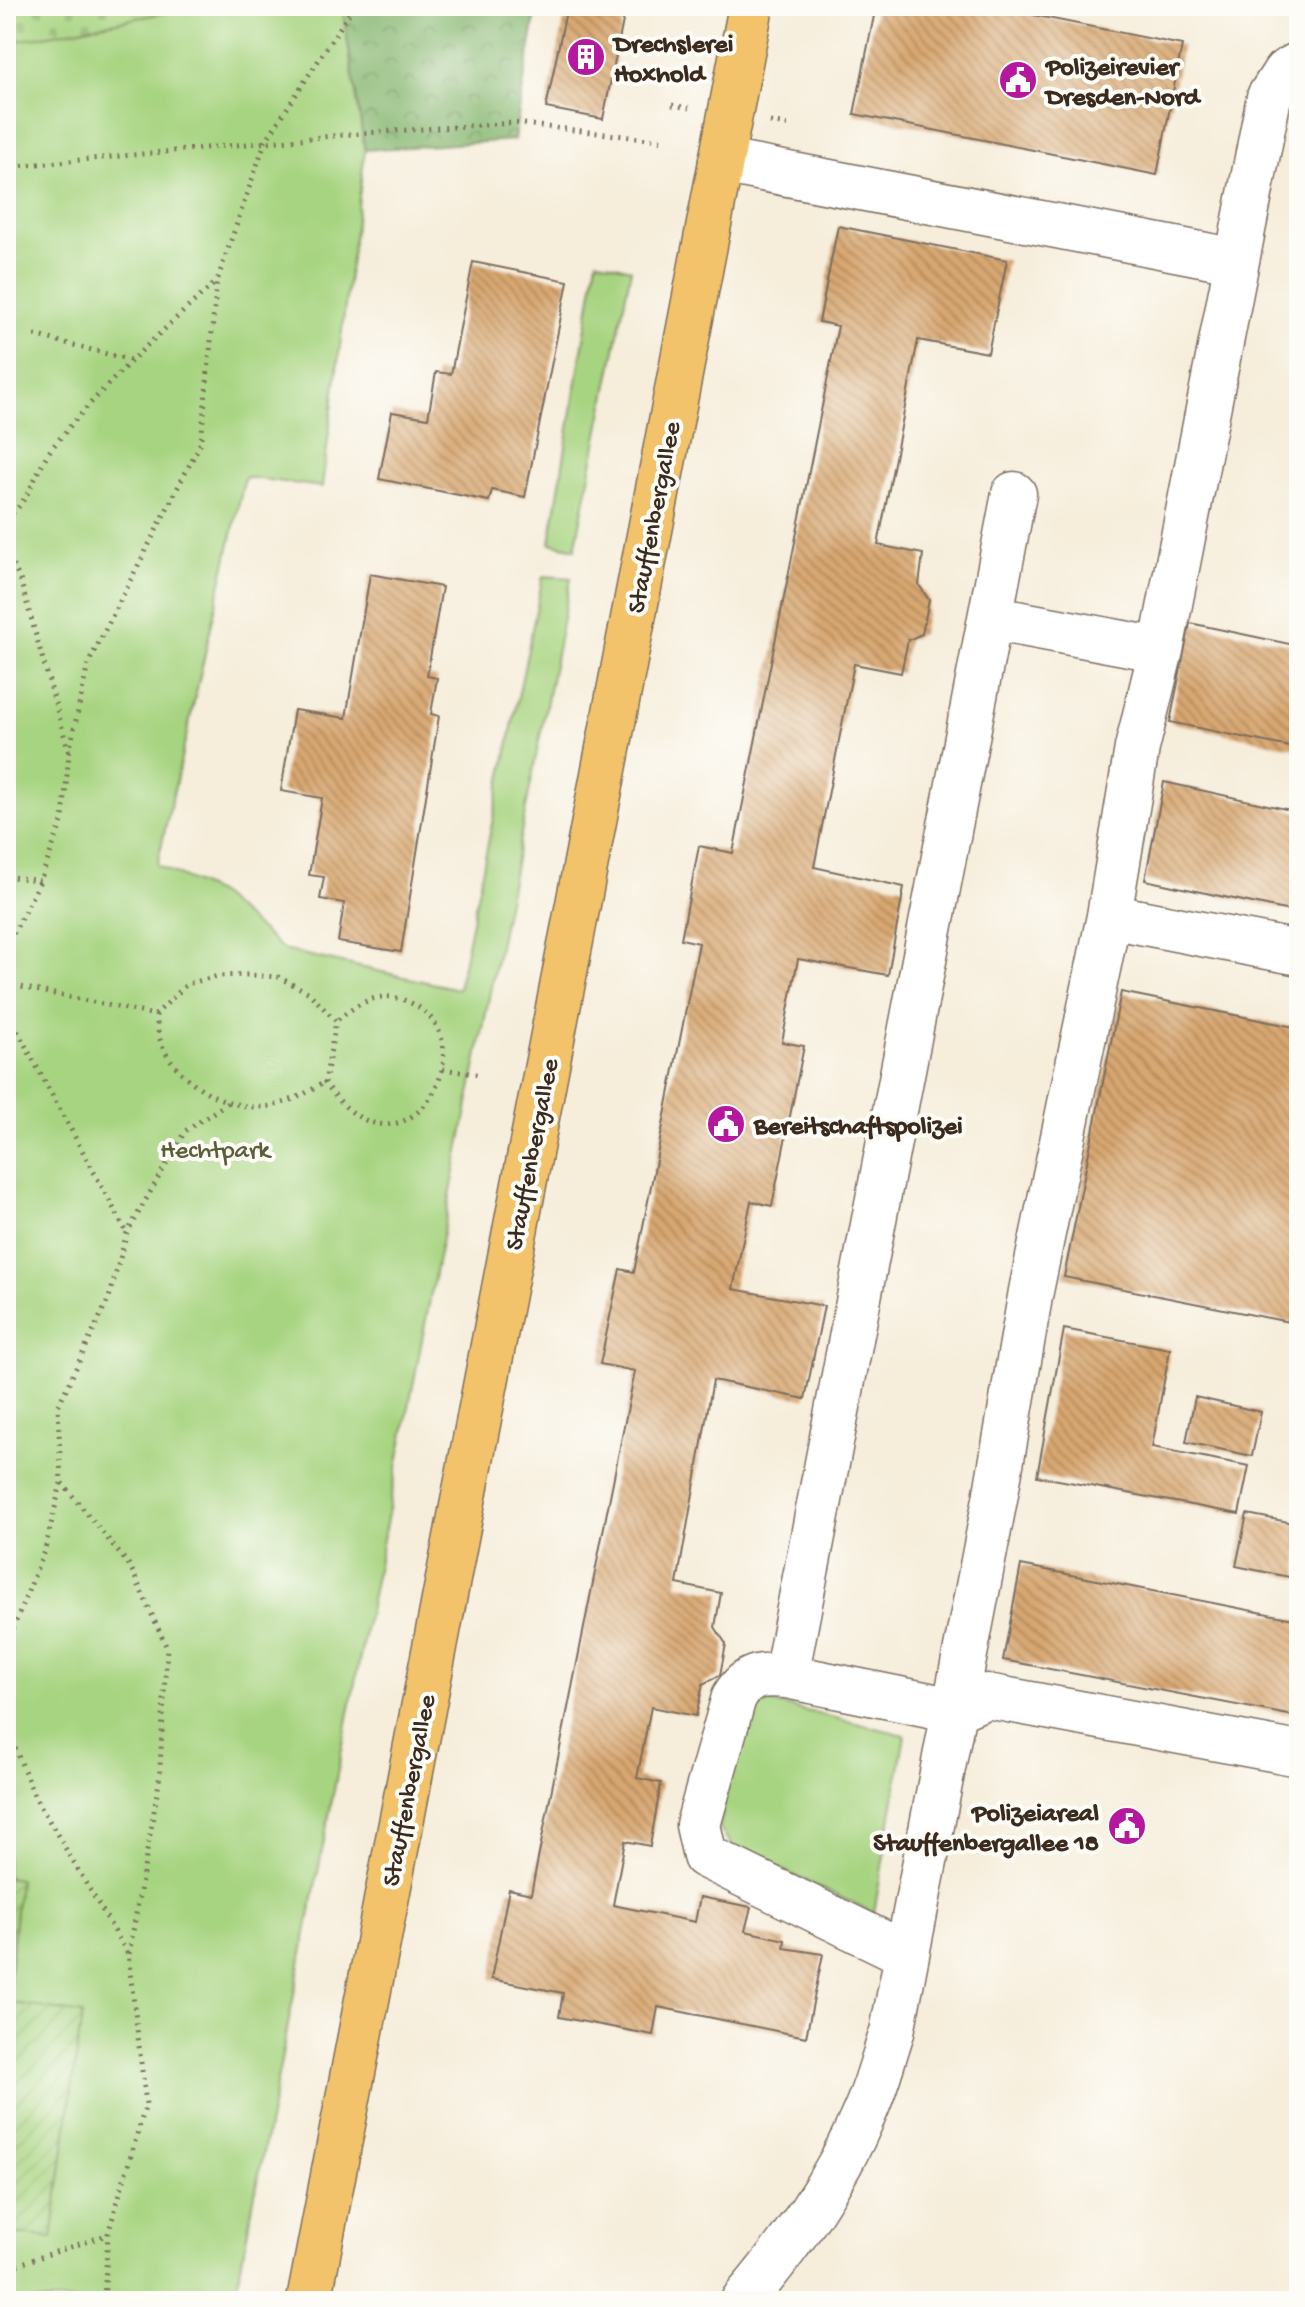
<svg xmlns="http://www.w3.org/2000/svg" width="1305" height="2307" viewBox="0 0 1305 2307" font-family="'Gochi Hand',sans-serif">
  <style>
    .green { fill: #a7d480; stroke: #717f4f; stroke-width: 2 }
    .forest { fill: url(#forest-crowns); stroke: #607046; stroke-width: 2 }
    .cemetery { fill: url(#cemetery-stones); stroke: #717f4f; stroke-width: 2 }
    .garden { fill: url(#garden-furrows); stroke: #717f4f; stroke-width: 2 }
    .building { fill: url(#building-back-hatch) }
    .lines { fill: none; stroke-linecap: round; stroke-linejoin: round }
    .minor-casing { stroke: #7c6e60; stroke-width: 47 }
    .major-casing { stroke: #7c6e60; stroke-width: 47 }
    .path { stroke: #7c6e60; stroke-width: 5; stroke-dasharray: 2 6; stroke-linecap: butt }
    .minor { stroke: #fff; stroke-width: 44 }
    .major { stroke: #f2c36a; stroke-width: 44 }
    .labels { text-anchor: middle; stroke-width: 8; stroke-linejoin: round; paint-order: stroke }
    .poi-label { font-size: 26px; font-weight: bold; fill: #3b2a1e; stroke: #fdfcf7; text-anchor: start }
    .street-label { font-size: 26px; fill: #3b2a1e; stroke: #fdfcf7 }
    .park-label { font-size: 26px; fill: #5b5d3b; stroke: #fdfcf7 }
  </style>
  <defs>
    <pattern id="forest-crowns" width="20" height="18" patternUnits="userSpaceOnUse" patternTransform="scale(2)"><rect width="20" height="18" fill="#85b66e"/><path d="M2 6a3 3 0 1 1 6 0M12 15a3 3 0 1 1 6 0" fill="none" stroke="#6e945a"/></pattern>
    <pattern id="cemetery-stones" width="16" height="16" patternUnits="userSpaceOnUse" patternTransform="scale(2)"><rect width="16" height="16" fill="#a7d480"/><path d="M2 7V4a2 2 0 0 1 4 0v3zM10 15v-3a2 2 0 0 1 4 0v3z" fill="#91b66e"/></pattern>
    <pattern id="garden-furrows" width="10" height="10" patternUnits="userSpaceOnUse" patternTransform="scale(2)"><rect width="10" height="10" fill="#a7d480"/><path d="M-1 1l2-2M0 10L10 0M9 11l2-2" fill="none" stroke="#91b66e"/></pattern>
    <pattern id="building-back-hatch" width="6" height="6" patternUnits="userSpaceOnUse" patternTransform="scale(2)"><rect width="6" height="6" fill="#d8a771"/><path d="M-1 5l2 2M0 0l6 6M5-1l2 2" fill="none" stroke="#b0885c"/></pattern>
  </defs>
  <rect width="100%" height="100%" fill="#fdfcf7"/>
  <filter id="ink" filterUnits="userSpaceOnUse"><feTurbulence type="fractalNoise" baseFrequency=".0125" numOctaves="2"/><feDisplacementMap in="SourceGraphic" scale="16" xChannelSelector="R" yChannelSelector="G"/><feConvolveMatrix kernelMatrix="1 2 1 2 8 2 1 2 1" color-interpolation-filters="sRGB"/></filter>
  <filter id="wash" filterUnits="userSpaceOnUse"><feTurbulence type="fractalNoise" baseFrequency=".006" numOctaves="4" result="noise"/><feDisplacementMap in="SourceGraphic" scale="32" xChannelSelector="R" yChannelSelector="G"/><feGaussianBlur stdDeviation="1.8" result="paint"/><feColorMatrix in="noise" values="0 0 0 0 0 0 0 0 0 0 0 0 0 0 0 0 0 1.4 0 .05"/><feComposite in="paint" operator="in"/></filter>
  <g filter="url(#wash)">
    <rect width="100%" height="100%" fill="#f6edda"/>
    <path class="green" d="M200 6H342L365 150 322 487 245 477 157 865 217 893 284 950 458 989 543 576 571 578 234 2301H6V2232L52 2237 82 2014 7 2003 19 1879 6 1877V43Z
      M597 260 631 269 575 549 550 543Z
      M765 1701 905 1735 874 1913 733 1847 719 1828 743 1709Z"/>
    <path class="forest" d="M342 6H537L514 140 365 150Z"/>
    <path class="cemetery" d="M6 6H200L6 43Z"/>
    <path class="garden" d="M6 1877 19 1879 7 2002 82 2014 52 2238 6 2232Z"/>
    <g id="blocks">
      <path class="building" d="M567 6H626L603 119 546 108Z
        M876 6H988L1182 45 1157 175 854 114Z
        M838 226 1007 260 988 353 918 340 878 545 923 554 919 585 929 600 922 634 908 640 901 673 854 664 814 867 904 887 888 975 798 959 782 1042 804 1046 772 1206 751 1201 733 1289 824 1306 805 1399 713 1380 677 1584 721 1593 715 1627 726 1644 720 1675 703 1684 696 1716 651 1707 637 1778 661 1783 650 1846 625 1841 613 1905 695 1922 700 1897 751 1907 745 1931 785 1940 784 1948 823 1954 806 2037 658 2007 653 2035 559 2017 563 1993 491 1979 509 1889 531 1894 635 1371 600 1364 620 1269 634 1272 699 943 681 939 699 846 733 853 838 326 819 322Z
        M473 262 568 281 525 497 492 490 489 501 379 479 392 412 428 418 436 372 451 374Z
        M370 574 442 587 427 676 437 678 431 714 439 716 401 952 338 942 344 903 320 899 324 877 309 875 322 798 281 791 294 710 346 718Z
        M1190 623 1299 646V749L1170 722Z
        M1164 782 1299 812V913L1145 880Z
        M1121 992 1299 1028V1324L1064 1277Z
        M1064 1329 1170 1349 1152 1447 1249 1466 1239 1514 1037 1476Z
        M1195 1397 1261 1412 1252 1456 1186 1442Z
        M1247 1514 1299 1524V1579L1236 1566Z
        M1021 1565 1299 1620V1717L1003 1660Z"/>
    </g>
  </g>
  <g filter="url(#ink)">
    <use href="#blocks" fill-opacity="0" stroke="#7c6e60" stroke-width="2"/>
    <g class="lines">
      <defs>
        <path id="minor" d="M721 161 1237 261
          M990 618 1161 650
          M1109 916 1299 953
          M786 1676 1014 494
          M906 1954 705 1856 698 1825 734 1697C747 1675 761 1674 786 1676L954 1710 987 1696 1299 1754
          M743 2301C791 2244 835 2183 864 2114 876 2088 883 2059 892 2032L995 1499 1031 1291 1109 916 1137 748 1161 650 1269 97 1285 72 1299 64"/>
        <path id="major" d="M309 2301 751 6"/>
      </defs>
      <use href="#minor" class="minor-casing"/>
      <use href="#major" class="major-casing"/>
      <path class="path" d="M6 12 35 6
        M672 105 689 108
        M770 122 792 126
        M6 167 363 133 515 123 665 141
        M35 335 130 360
        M6 518C30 503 35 470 52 448 101 387 158 334 216 282
        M6 551 20 579 69 752
        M6 876 40 881
        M6 948 40 881 63 819 69 753 88 664 201 442 217 281 265 142 354 6
        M6 984 155 1015
        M6 1010 127 1233
        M155 1015 187 984 218 976 248 975 278 977 308 992 336 1021 325 1082C402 1198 492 1044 413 1004 382 988 361 1001 336 1021
        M156 1015C157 1024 158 1036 162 1045 177 1080 224 1109 262 1107 285 1106 306 1093 325 1082
        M443 1069 481 1075
        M62 1483 130 1566 167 1648 159 1783 129 1954
        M6 1726 35 1797 128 1954 146 2104 108 2234 104 2301
        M11 1732 9 1639 45 1549 61 1483 58 1406 109 1298 127 1233 185 1131 229 1102
        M6 2276 16 2265 107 2235"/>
      <use href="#minor" class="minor"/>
      <use href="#major" class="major"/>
    </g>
  </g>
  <defs>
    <symbol id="building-disc" viewBox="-11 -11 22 22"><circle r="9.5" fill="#b5179e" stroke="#fdfcf7"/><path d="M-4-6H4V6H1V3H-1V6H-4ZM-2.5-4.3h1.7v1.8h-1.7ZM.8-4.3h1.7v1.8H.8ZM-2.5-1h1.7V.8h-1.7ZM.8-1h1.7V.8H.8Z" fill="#fff"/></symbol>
    <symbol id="civic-disc" viewBox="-11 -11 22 22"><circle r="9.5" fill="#b5179e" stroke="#fdfcf7"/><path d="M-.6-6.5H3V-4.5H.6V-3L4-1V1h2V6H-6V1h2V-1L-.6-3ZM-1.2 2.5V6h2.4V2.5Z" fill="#fff"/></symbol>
  </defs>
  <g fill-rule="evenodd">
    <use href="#building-disc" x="564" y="35" width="44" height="44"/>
    <use href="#civic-disc" x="996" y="58" width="44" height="44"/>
    <use href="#civic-disc" x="704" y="1102" width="44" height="44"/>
    <use href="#civic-disc" x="1105" y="1804" width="44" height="44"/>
  </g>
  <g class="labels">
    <g class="poi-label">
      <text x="614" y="51">Drechslerei<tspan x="614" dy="30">Hoxhold</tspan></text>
      <text x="1046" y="74">Polizeirevier<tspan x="1046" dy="30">Dresden-Nord</tspan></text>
      <text x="754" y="1133">Bereitschaftspolizei</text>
      <text x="1099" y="1820" text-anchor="end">Polizeiareal<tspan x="1099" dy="30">Stauffenbergallee 18</tspan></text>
    </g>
    <g class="street-label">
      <text transform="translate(652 517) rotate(-79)" y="9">Stauffenbergallee</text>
      <text transform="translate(530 1154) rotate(-79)" y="9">Stauffenbergallee</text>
      <text transform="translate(407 1790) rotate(-79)" y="9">Stauffenbergallee</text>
    </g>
    <g class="park-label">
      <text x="215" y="1157">Hechtpark</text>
    </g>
  </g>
  <rect width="1305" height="2307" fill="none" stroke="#fdfcf7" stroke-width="32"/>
</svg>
